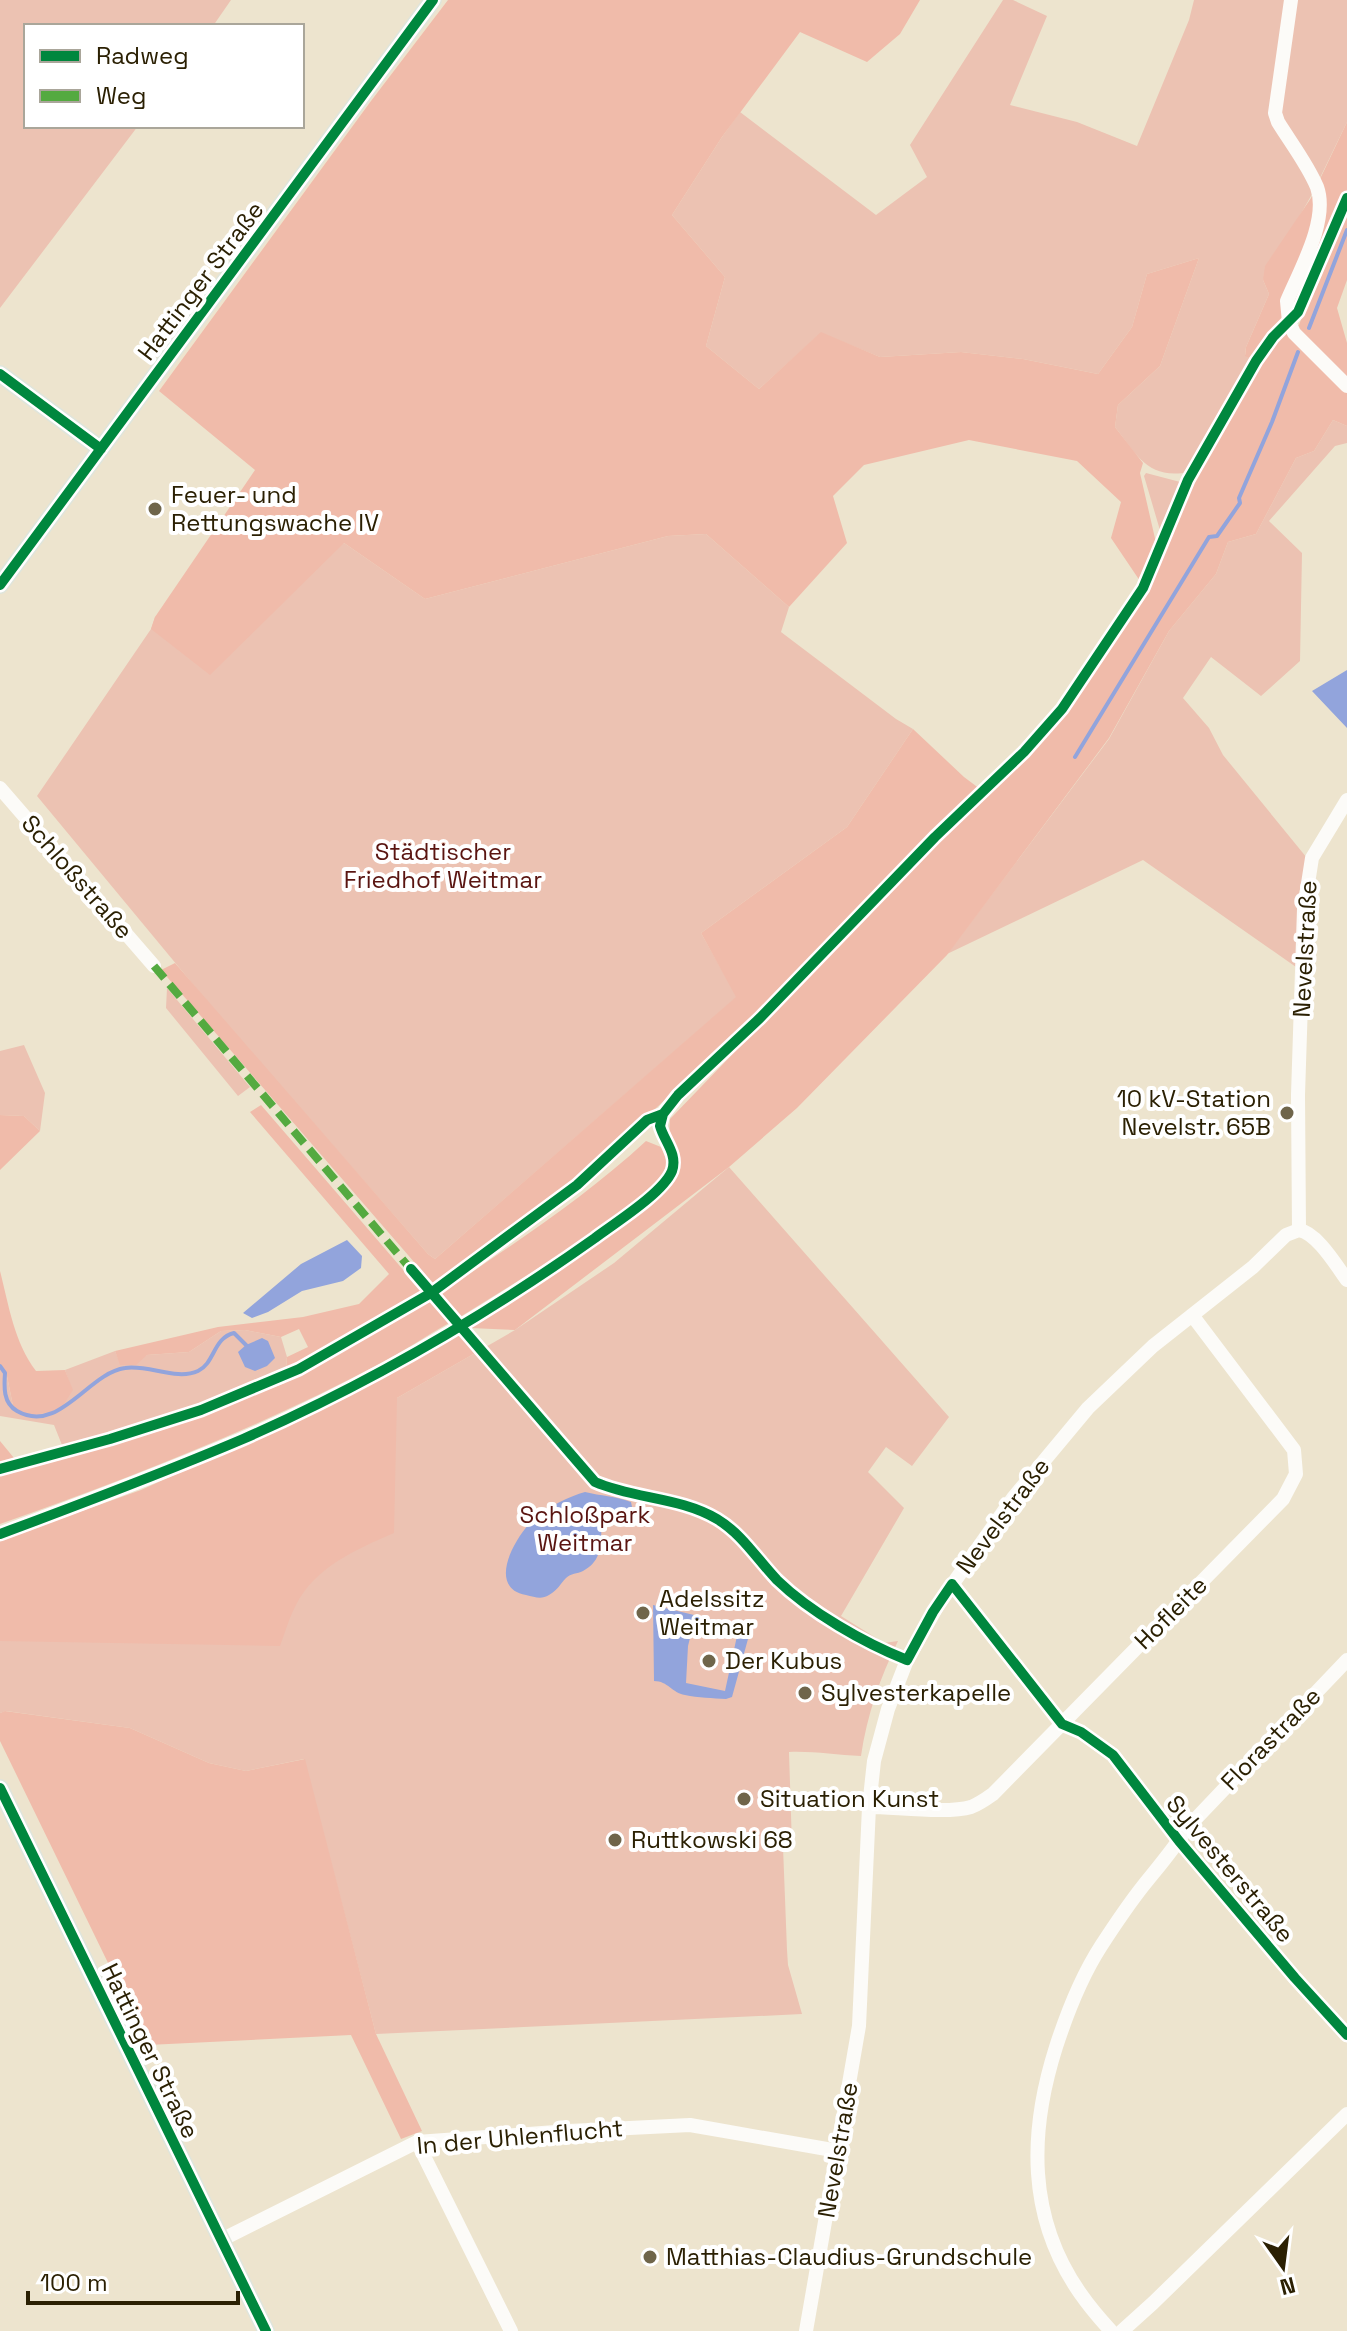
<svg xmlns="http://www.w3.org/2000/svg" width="1347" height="2331" viewBox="0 0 1347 2331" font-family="'Space Grotesk',sans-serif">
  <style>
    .green { fill: #ecc2b2 }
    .forest { fill: #f0bbaa }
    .water { fill: #92a4dc; fill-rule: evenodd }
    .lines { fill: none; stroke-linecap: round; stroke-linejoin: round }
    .stream { stroke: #92a4dc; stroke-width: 4 }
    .minor { stroke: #fcfbf8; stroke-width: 14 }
    .major { stroke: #dfe5dc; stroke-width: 18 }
    .tram { stroke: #bdbab4; stroke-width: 2 }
    .quiet { stroke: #54aa40; stroke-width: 8; stroke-dasharray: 16 8; stroke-linecap: butt }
    .cycleway-casing { stroke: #fff; stroke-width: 15 }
    .cycleway { stroke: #00873e; stroke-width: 10 }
    .poi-dot { fill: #6f654a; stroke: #fff; stroke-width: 3 }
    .labels { text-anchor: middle; stroke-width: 8; stroke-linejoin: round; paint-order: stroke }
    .street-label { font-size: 24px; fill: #2b2003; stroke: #fff }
    .poi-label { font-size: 24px; fill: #2b2003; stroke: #fff; text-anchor: start }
    .park-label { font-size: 24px; fill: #5a1511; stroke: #fff }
  </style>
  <rect width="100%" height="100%" fill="#ede4ce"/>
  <path class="green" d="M0 0H231L213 26H26V126H138L0 308Z
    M1003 0H1013L1047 16 1010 105 1077 122 1137 146 1189 20 1194 0H1288L1270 115 1315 189 1263 280 1269 294 1246 347 1245 355 1254 360 1189 472C1148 480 1137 455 1115 427L1118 405 1160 366 1199 258 1147 274 1132 327 1098 374 1023 359 961 352 880 357 821 333 759 389 706 346 725 277 672 215 722 137 740 112 876 215 927 177 910 145Z
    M1294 0H1347V122L1318 182 1278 111Z
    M1333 420 1347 426V443L1335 446 1269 521 1302 553 1300 661 1261 696 1211 657 1183 698 1209 728 1223 755 1307 858 1298 898 1296 967 1143 860 947 954 1109 739 1169 631 1216 574 1228 542 1256 534 1296 458 1314 451Z
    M1146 473 1184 483 1162 537 1144 476Z
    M706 534 789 607 781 632 896 719 913 729 847 827 701 933 737 997 435 1259 428 1254 211 1006 37 796 151 629 155 617 344 543 425 599 668 536Z
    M167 988 250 1087 238 1096 166 1008Z
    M24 1045 45 1093 40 1131 24 1116 0 1115V1051Z
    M729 1167 949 1417 912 1466 886 1447 868 1472 904 1508 841 1616 884 1643 898 1641C880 1678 867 1715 861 1756 836 1755 813 1751 789 1752L792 1846 783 1847 787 1950 788 1965 802 2014 376 2034 304 1759 246 1771 209 1763 130 1728 6 1711 0 1713V1573L397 1398 515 1330 614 1263Z
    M245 1330 281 1337 287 1357 286 1368C215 1403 139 1430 62 1445L54 1425 0 1416V1367L7 1376 13 1406 72 1390 65 1370 115 1351 121 1365 147 1355 189 1352 221 1331Z"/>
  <path class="forest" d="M448 0H920L900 34 867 62 800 32 722 137 672 215 725 277 706 346 759 389 821 332 880 357 961 352 1023 359 1098 374 1132 327 1147 274 1199 258 1160 366 1118 405 1115 427 1143 463 1140 473 1157 547 1140 581 1111 538 1121 502 1077 461 969 440 864 465 833 496 847 543 789 607 706 534 668 536 425 599 344 543 210 675 151 629 155 617 255 470 159 391 371 101Z
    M1347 122V280L1337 308 1347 343V426L1333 420 1314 451 1296 458 1256 534 1228 542 1216 574 1169 631 1109 738 947 955 797 1108 729 1167 515 1330 470 1328 596 1244 672 1185 680 1166 679 1154 669 1137 670 1119 916 864 1057 724 1125 627 1203 461 1254 371 1285 328 1299 325 1305 308 1285 300 1282 319 1254 360 1245 356 1246 347 1269 294 1263 280 1265 266 1311 198Z
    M913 729 964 777 980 789 758 1014 576 1182 434 1285 161 970 175 963 428 1254 435 1259 736 997 701 933 847 827Z
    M261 1105 449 1323C426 1336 404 1351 381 1363 259 1428 130 1478 0 1524V1441L14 1458 38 1456 64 1459 165 1429 285 1383 287 1357 308 1347 299 1329 281 1337 245 1330 221 1331 189 1352 147 1355 136 1365H120L115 1351 218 1327 303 1317 359 1304 389 1274 250 1112Z
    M0 1115 24 1116 40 1131 0 1170Z
    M646 1141 661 1147 668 1164C652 1201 584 1239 550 1261 520 1280 490 1298 460 1317L441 1293C512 1245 583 1199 646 1141Z
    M0 1271C9 1306 14 1342 36 1371L65 1370 73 1390 60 1410 28 1416 13 1406 7 1376 0 1367Z
    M460 1332 477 1352 397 1398 394 1533C357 1549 315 1567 296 1605 289 1618 285 1633 280 1646L0 1641V1540L141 1490 344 1398Z
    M5 1711 130 1728 209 1763 246 1771 305 1759 376 2034 422 2131 401 2139 351 2035 148 2045 0 1741V1713Z"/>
  <path class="water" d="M1347 670V728L1312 691Z
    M347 1240 362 1256 361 1268 343 1281 302 1291 268 1312 252 1318 243 1313 301 1264Z
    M262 1338 268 1341 275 1358 267 1366 255 1371 245 1367 238 1352 246 1345Z
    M585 1492C601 1496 615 1496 631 1502L633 1512 628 1518 608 1515 601 1517C601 1537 605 1560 583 1571 577 1574 571 1573 566 1578 560 1584 558 1590 549 1595 541 1600 535 1597 526 1595 484 1587 518 1532 536 1517 548 1507 570 1496 585 1492Z
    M653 1605 735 1625 746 1629 748 1639 732 1697 726 1699C713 1698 698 1698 685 1695 672 1693 668 1681 654 1681ZM693 1626 737 1636 725 1691 686 1683 688 1646Z"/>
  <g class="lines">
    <path class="stream" d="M1309 328 1347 230
      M1075 757 1209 537 1217 536 1240 503 1239 498 1272 422 1298 352
      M0 1366 5 1373C4 1387 3 1403 17 1411 59 1435 88 1373 125 1368 148 1364 176 1381 198 1371 215 1363 213 1338 234 1333L246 1345"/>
    <path class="minor" d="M1291 0 1275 113 1278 122C1291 143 1308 165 1317 187 1329 220 1300 270 1287 301L1289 322 1294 333 1347 386
      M0 788 154 966
      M1299 1230 1298 1095 1304 909 1312 858 1347 800
      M1299 1230C1317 1233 1336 1265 1347 1280
      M952 1584 1062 1724
      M1081 1732 1113 1755 1179 1841 1295 1978 1347 2035
      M869 1807C895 1807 948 1814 971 1807 979 1804 986 1799 993 1794L1283 1499 1296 1474 1294 1450 1192 1315
      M417 2142 511 2331
      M221 2240 417 2142 569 2131 690 2125 838 2151
      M806 2331 859 2026 869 1807 874 1761 888 1709 907 1660 938 1605 1013 1498 1088 1408 1153 1346 1253 1267 1286 1235 1299 1230
      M1111 2331C1100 2319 1089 2306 1080 2293 1027 2217 1029 2132 1056 2047 1067 2013 1081 1977 1101 1946 1114 1926 1128 1905 1143 1886 1159 1866 1174 1849 1187 1828L1347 1660
      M1122 2331 1153 2303 1347 2114"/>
    <path class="major" d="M0 374 101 449
      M0 585 433 0
      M0 1788 266 2331"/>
    <path class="tram" d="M0 590 437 0
      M0 1782 268 2331"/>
    <path class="quiet" d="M154 966 414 1273"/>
    <defs>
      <path id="cycleway" d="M0 374 101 449
        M0 585 433 0
        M411 1269 595 1482C634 1499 680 1497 717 1519 742 1534 757 1559 777 1580 810 1612 864 1643 907 1660L933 1612 952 1584 1062 1724 1081 1732 1113 1755 1179 1841 1295 1978 1347 2035
        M0 1469 110 1439 201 1410 299 1369 431 1293 577 1185 647 1120 663 1114
        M0 1534C81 1504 163 1473 243 1439 366 1385 485 1316 595 1238 615 1223 663 1193 672 1171 678 1154 664 1141 660 1126L663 1114 678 1095 760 1018 935 837 1024 752 1062 709 1143 588 1188 480 1256 361 1273 337 1298 312 1347 198
        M0 1788 266 2331"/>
    </defs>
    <use href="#cycleway" class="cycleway-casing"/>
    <use href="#cycleway" class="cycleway"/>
  </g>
  <g class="poi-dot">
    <circle cx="155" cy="509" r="8"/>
    <circle cx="1287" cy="1113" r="8"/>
    <circle cx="643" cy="1613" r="8"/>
    <circle cx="709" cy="1661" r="8"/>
    <circle cx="805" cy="1693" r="8"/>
    <circle cx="744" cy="1799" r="8"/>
    <circle cx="615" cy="1840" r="8"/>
    <circle cx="650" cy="2257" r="8"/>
  </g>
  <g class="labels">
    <g class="street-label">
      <text transform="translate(201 281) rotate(-53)" y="8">Hattinger Straße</text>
      <text transform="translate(77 877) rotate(49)" y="8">Schloßstraße</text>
      <text transform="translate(1305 949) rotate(-87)" y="8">Nevelstraße</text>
      <text transform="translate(1003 1516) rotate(-53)" y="8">Nevelstraße</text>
      <text transform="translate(1171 1613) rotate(-45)" y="8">Hofleite</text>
      <text transform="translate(1271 1739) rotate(-46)" y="8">Florastraße</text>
      <text transform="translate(1230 1869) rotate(50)" y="8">Sylvesterstraße</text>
      <text transform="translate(150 2051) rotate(64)" y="8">Hattinger Straße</text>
      <text transform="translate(520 2137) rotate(-5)" y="8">In der Uhlenflucht</text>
      <text transform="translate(838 2150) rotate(-80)" y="8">Nevelstraße</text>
    </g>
    <g class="poi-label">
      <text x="171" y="503">Feuer- und<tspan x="171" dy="28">Rettungswache IV</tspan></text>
      <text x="1271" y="1107" text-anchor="end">10 kV-Station<tspan x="1271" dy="28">Nevelstr. 65B</tspan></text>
      <text x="659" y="1607">Adelssitz<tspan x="659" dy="28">Weitmar</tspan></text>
      <text x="725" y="1669">Der Kubus</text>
      <text x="821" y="1701">Sylvesterkapelle</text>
      <text x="760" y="1807">Situation Kunst</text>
      <text x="631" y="1848">Ruttkowski 68</text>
      <text x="666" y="2265">Matthias-Claudius-Grundschule</text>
    </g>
    <g class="park-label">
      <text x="443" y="860">Städtischer<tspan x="443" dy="28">Friedhof Weitmar</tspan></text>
      <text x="585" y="1523">Schloßpark<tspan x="585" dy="28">Weitmar</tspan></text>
    </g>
  </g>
  <rect x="24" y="24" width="280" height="104" fill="#ffffff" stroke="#aaa69a" stroke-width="2"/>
  <rect x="40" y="50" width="40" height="12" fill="#00873e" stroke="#aaa69a" stroke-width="2"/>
  <text x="96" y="64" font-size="24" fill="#2b2003">Radweg</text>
  <rect x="40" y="90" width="40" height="12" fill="#54aa40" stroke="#aaa69a" stroke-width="2"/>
  <text x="96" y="104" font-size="24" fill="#2b2003">Weg</text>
  <g transform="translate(1283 2267) rotate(166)" stroke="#ffffff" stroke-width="6" paint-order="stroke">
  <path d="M0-6L14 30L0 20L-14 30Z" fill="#2b2003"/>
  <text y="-12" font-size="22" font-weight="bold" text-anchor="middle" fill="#2b2003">N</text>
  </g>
  <path d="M28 2291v12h210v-12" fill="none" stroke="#2b2003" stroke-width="4"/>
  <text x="40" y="2291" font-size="24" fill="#2b2003" stroke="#ffffff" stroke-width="6" paint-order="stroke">100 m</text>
</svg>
